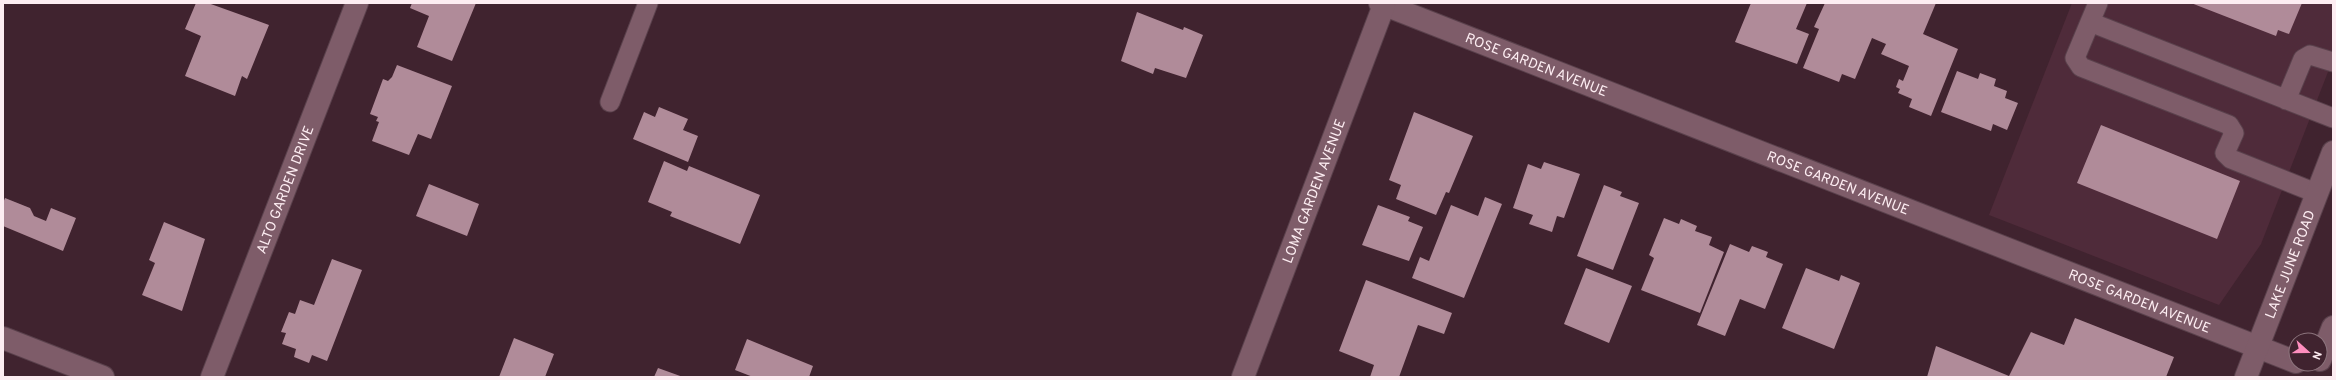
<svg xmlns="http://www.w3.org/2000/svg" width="2336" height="380" viewBox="0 0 2336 380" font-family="Overpass,sans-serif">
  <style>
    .built { fill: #4f2b3a }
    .building { fill: #b08b99 }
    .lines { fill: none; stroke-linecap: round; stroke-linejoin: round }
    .service-casing { stroke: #5a414c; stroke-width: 21 }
    .minor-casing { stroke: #5a414c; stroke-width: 24 }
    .secondary-casing { stroke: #5a414c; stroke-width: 24 }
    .service { stroke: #7e5c69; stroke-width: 19 }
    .minor { stroke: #7e5c69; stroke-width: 22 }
    .secondary { stroke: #7e5c69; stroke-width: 22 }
    .labels { text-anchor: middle; stroke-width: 4; stroke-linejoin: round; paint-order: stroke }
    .street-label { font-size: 14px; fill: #fdedf2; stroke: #40232f }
  </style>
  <rect width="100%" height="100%" fill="#40232f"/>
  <path class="built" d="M2072 3H2333V59L2261 244 2219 305 1989 215Z"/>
  <path class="building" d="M196 3H208L269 25 247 79 242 76 235 96 185 76 201 36 185 29Z
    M412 3H476L452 61 417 47 429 16 410 8Z
    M1751 3H1807L1796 29 1809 34 1797 64 1735 42Z
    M1825 3H1936L1923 34 1958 49 1931 116 1909 107 1912 99 1898 93 1900 89 1896 87 1899 79 1903 81 1909 66 1881 54 1886 44 1872 38 1855 79 1842 74 1839 82 1803 68 1819 29 1814 27Z
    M2191 3H2302L2289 34 2278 30 2276 36Z
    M1137 12 1183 30 1184 27 1203 35 1186 78 1155 68 1153 74 1121 61Z
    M397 65 452 86 431 139 418 134 409 155 372 141 379 122 376 121 378 117 370 114 383 79 388 81 392 77Z
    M1957 71 1978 79 1980 73 1996 79 1994 86 2007 91 2005 98 2018 103 2007 130 1993 124 1991 131 1941 112Z
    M659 107 688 119 683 130 698 136 688 162 633 139 644 112 655 117Z
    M1414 112 1473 136 1449 193 1446 192 1436 215 1396 199 1401 185 1389 180Z
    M2101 125 2240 181 2217 239 2077 183Z
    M664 161 687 171 689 166 760 195 740 244 670 216 672 212 648 202Z
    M1544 162 1580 174 1564 218 1557 216 1552 232 1529 224 1533 215 1513 208 1528 164 1541 169Z
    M429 184 479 204 467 236 416 216Z
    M1604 185 1622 192 1620 196 1639 203 1613 270 1577 256Z
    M1485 197 1502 204 1464 298 1412 278 1420 257 1429 261 1451 205 1478 216Z
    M5 198 30 208 34 216 46 221 51 208 76 218 63 251 3 226V203Z
    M1378 205 1410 217 1408 221 1423 227 1409 261 1362 245Z
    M1664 218 1679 224 1681 219 1697 226 1695 231 1712 237 1709 245 1724 252 1700 313 1641 290 1654 258 1649 255Z
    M164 222 205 239 182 311 142 295 155 263 149 260Z
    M1730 244 1749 252 1752 246 1768 252 1766 257 1783 264 1765 309 1740 299 1725 336 1697 325Z
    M332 259 362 270 327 361 312 355 309 363 294 357 296 349 282 344 286 333 281 332 289 312 295 314 300 300 314 305Z
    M1586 268 1632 286 1609 343 1564 324Z
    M1806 268 1839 281 1841 275 1860 283 1834 349 1782 328Z
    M1366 280 1452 313 1444 334 1418 325 1399 377H1370L1374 365 1339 351Z
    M2075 318 2174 357 2166 377H1927L1936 346 2009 376 2031 332 2064 345Z
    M514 338 554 354 545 377H499Z
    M747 339 813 366 809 377H753L735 370Z
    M658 368 683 377H654Z"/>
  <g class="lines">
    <defs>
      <path id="service" d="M2098 3 2090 22 2333 118
        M2090 22 2075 58 2081 67 2229 125 2234 133 2225 153 2231 159 2316 193
        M2286 100 2303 59 2310 55 2333 62
        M610 102 648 3"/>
      <g id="minor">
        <path id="s1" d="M1380 3 2296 362"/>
        <path d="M3 338 103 377"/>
        <path id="s2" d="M212 377 357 3"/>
        <path id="s3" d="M1243 377 1384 5"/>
      </g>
      <g id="secondary">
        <path d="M2320 360 2333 327"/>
        <path id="s4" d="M2246 377 2333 152"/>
      </g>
    </defs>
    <use href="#service" class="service-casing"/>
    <use href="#minor" class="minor-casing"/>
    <use href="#secondary" class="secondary-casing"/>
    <use href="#service" class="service"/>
    <use href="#minor" class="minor"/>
    <use href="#secondary" class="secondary"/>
  </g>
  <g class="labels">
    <g class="street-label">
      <text dy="5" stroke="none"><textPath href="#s1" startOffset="168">ROSE GARDEN AVENUE</textPath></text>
      <text dy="5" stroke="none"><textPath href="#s1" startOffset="492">ROSE GARDEN AVENUE</textPath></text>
      <text dy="5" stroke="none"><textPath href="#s2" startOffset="201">ALTO GARDEN DRIVE</textPath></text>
      <text dy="5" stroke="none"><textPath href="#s3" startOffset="199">LOMA GARDEN AVENUE</textPath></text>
      <text dy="5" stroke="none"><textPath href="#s4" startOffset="121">LAKE JUNE ROAD</textPath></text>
      <text dy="5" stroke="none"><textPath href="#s1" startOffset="816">ROSE GARDEN AVENUE</textPath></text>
    </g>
  </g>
  <rect width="2336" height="380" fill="none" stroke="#fdedf2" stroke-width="8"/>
  <g transform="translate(2308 352) rotate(111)"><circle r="19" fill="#40232f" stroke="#8c747d"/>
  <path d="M0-3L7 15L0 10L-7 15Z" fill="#fe8ebe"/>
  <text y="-6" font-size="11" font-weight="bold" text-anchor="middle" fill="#fdedf2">N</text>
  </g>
</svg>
